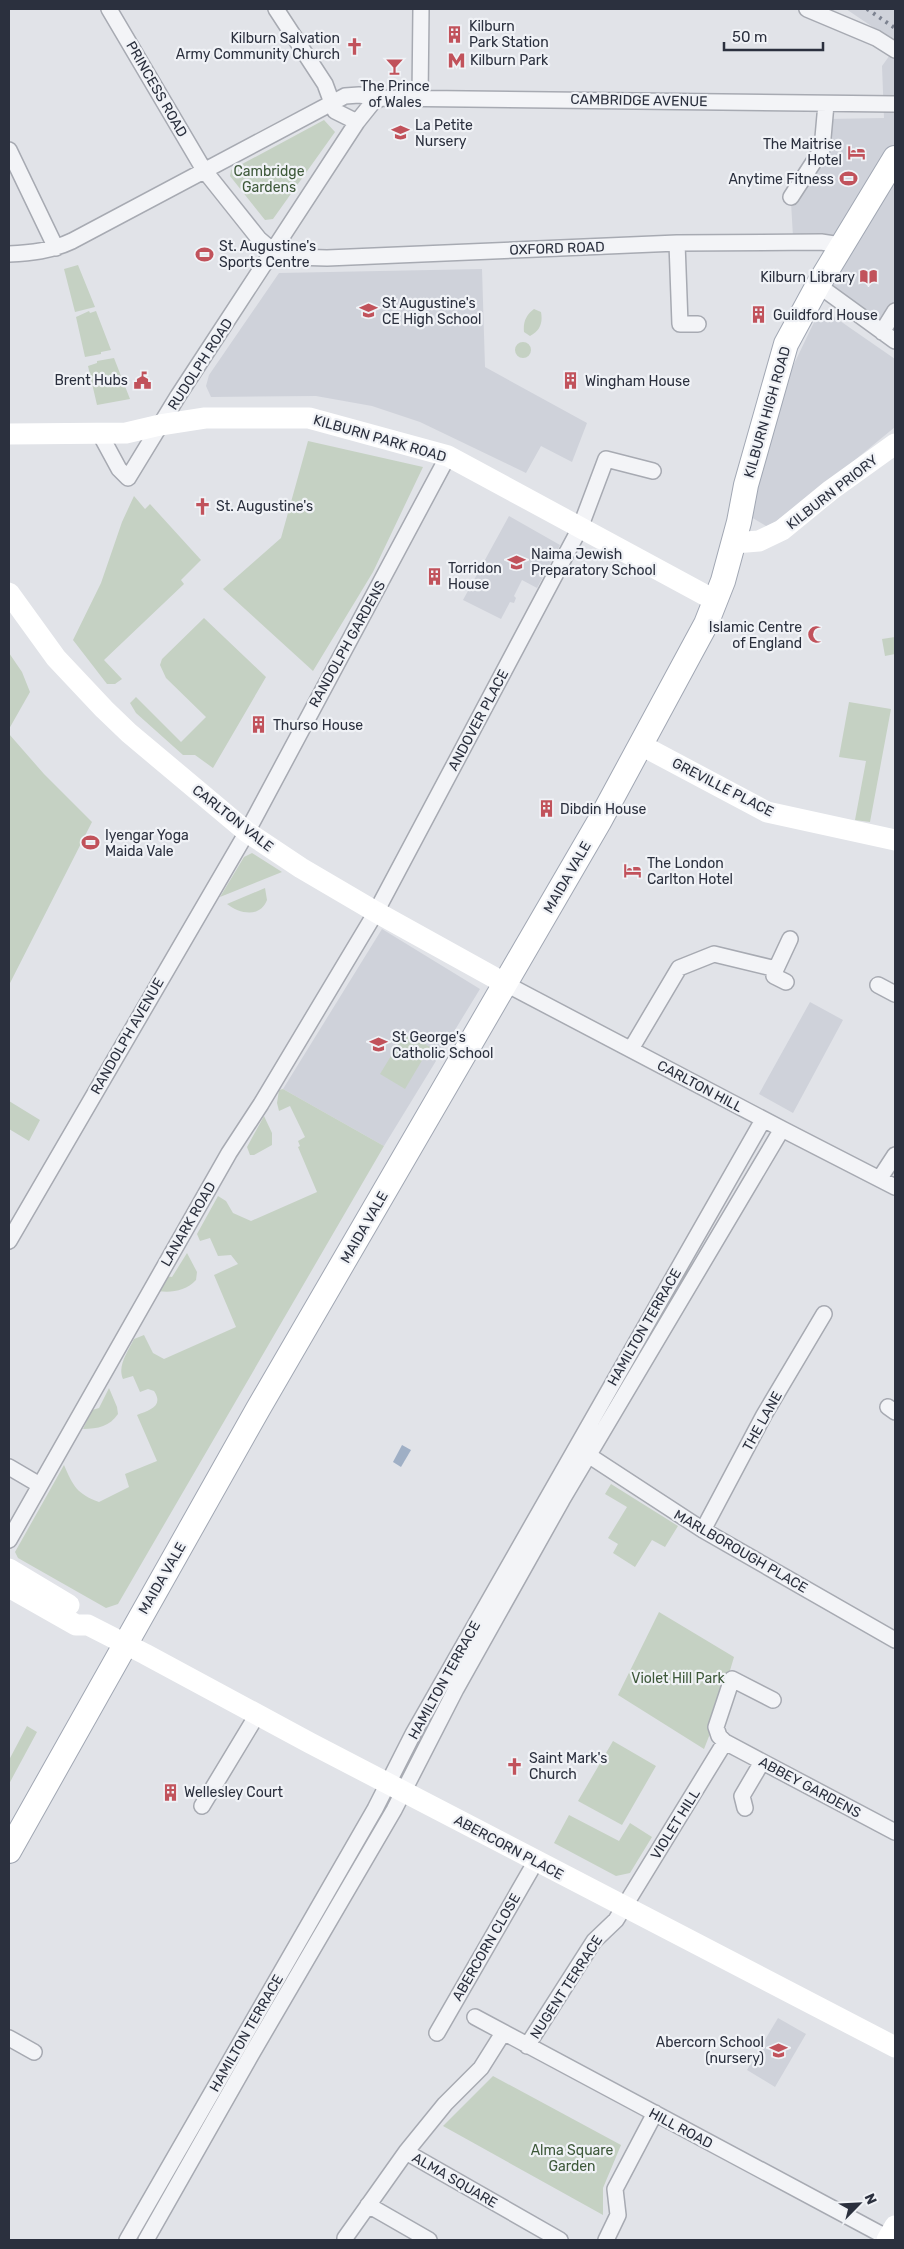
<svg xmlns="http://www.w3.org/2000/svg" width="904" height="2249" viewBox="0 0 904 2249" font-family="Rubik,sans-serif">
  <style>
    .built { fill: #cfd2da }
    .green { fill: #c5d1c3 }
    .water { fill: #9fafc5 }
    .lines { fill: none; stroke-linecap: round; stroke-linejoin: round }
    .street-casing { stroke: #a7aab2; stroke-width: 18 }
    .primary-casing { stroke: #a1a7b3; stroke-width: 26 }
    .street { stroke: #f3f4f7; stroke-width: 15 }
    .secondary { stroke: #fff; stroke-width: 21 }
    .primary { stroke: #fff; stroke-width: 24 }
    .rail { stroke: #7c8290; stroke-width: 4; stroke-dasharray: 2.5 5; stroke-linecap: butt }
    .labels { text-anchor: middle; stroke-width: 4.5; stroke-linejoin: round; paint-order: stroke }
    .poi-label { font-size: 14px; fill: #2b303e; stroke: #f0f2f6; text-anchor: start }
    .street-label { font-size: 14px; fill: #2b303e; stroke: #f0f2f6 }
    .park-label { font-size: 14px; fill: #3d5839; stroke: #f0f2f6 }
  </style>
  <rect width="100%" height="100%" fill="#e1e3e8"/>
  <path class="built" d="M845 9H895V42L846 9Z
    M895 48V307L885 324 830 286 864 234 793 237 791 202 825 149 826 119 884 118 882 66Z
    M482 269 485 367 587 423 572 462 541 446 526 473 420 422 372 406 316 396 211 397 206 386 209 375 279 273Z
    M830 314 895 359V427L771 529 751 517 764 452 781 391 817 316Z
    M509 516 560 545 537 588 522 580 514 596 516 598 514 603 510 602 501 619 463 600Z
    M382 929 480 989 384 1146 283 1089Z
    M810 1002 843 1020 793 1113 759 1094Z
    M778 2018 806 2034 775 2087 747 2070Z"/>
  <path class="green" d="M324 120 335 132 273 219 265 220 230 176 231 170Z
    M78 265 95 307 75 312 64 269Z
    M534 309 541 312C543 323 540 331 530 336L524 332C523 322 526 315 534 309Z
    M89 311 90 313 96 311 111 350 101 352V354L85 357 76 317Z
    M515 350a8 8 0 1 1 16 0a8 8 0 1 1-16 0Z
    M114 358 130 399 97 405 88 366 97 363V361Z
    M308 441 423 467 373 572 313 671 223 589 281 538Z
    M134 496 145 509 150 504 201 560 181 580 184 584 104 660 122 679 115 684H107L73 640 101 583 122 522Z
    M204 618 266 677 213 768 195 755H183L136 713 130 703 136 697 181 742 206 717 166 678 160 665 162 659Z
    M895 637V654L885 656 882 639Z
    M9 653 22 672 30 692 9 729Z
    M849 702 891 709 870 822 855 820 866 761 839 757Z
    M9 734 44 774 92 822 9 985Z
    M252 853 282 872 220 897 244 857Z
    M265 888 267 900C260 918 240 914 227 904Z
    M405 1033 430 1047 405 1089 380 1074Z
    M283 1089 384 1146 118 1604 106 1608 18 1558 15 1552 64 1465C73 1486 77 1494 99 1502L129 1487 125 1474 157 1461 137 1415C150 1410 164 1406 154 1391L148 1389 140 1392 133 1376 123 1379C117 1366 128 1351 134 1339L144 1335 153 1353 164 1359 236 1327 214 1275 238 1264 231 1255 218 1256 210 1238 200 1241 197 1234 218 1196 226 1201 233 1213 251 1221 317 1192 298 1147 300 1146 298 1141 305 1137 290 1106 279 1111 277 1103 279 1090Z
    M9 1101 40 1120 29 1141 9 1129Z
    M264 1116 272 1133V1145L254 1155H250L247 1147Z
    M187 1253 197 1272 196 1280C186 1291 171 1293 158 1291L166 1276 172 1277Z
    M109 1388 117 1407 118 1414C110 1426 98 1429 83 1429L92 1410 99 1408Z
    M611 1484 678 1526 665 1547 652 1540 635 1567 613 1553 618 1544 608 1538 627 1507 605 1494Z
    M659 1612 734 1657 715 1721 704 1749 618 1695Z
    M27 1726 37 1732 9 1784V1760Z
    M613 1741 656 1766 622 1825 578 1801Z
    M569 1815 619 1841 630 1823 652 1837 630 1873 616 1876 554 1843Z
    M493 2076 621 2145 603 2188V2215L443 2126Z"/>
  <path class="water" d="M402 1445 411 1450 401 1467 393 1462Z"/>
  <g class="lines">
    <defs>
      <path id="street" d="M109 9 204 170 259 239 273 251 293 257 327 258 677 243 821 242 841 245
        M276 9 325 84 335 111 357 122
        M807 9 876 38 895 50
        M420 98 421 9
        M9 150 56 248
        M791 197 822 149 826 104
        M677 243 680 324H698
        M9 254C31 253 51 251 72 241L345 96 359 95 382 98 895 104
        M818 285 895 341
        M882 332 895 311
        M100 434 119 469 128 478 178 396 357 122 373 102 382 98
        M776 969 790 939
        M506 984 782 1129 895 1187
        M878 985 895 994
        M631 1049 679 968 714 954 776 969 774 976 786 982
        M880 1178 895 1155
        M9 1241 247 832 448 456
        M888 1407 895 1412
        M582 1451 703 1530 895 1640
        M9 1467 38 1484
        M703 1530 764 1415 824 1314
        M9 1540 229 1153 261 1104 376 912 580 528 606 459 653 471
        M773 1700 732 1679 716 1727 719 1736 725 1742 895 1832
        M202 1806 257 1715
        M745 1808 742 1796 762 1762
        M475 2017 888 2238
        M437 2033 536 1861
        M9 2038 34 2052
        M527 2046 594 1941 616 1920 725 1742
        M406 2152 560 2240
        M368 2205 429 2240
        M345 2238 406 2152 445 2104 481 2068 503 2033
        M127 2240 375 1809 413 1734 763 1120
        M146 2240 251 2055 394 1810 456 1689 562 1500 782 1129
        M606 2240 618 2215 615 2189 655 2113"/>
      <path id="primary" d="M9 1851 258 1409 599 822 706 624 723 581 739 522 746 485 786 344 818 285 895 158"/>
    </defs>
    <use href="#street" class="street-casing"/>
    <use href="#primary" class="primary-casing"/>
    <use href="#street" class="street"/>
    <path class="secondary" d="M9 434 126 433 160 425 205 418H309L448 456 716 601
      M734 543 759 541 782 530 831 490 895 444
      M9 593 56 658 104 709 129 733 247 832 301 868 376 912 506 984
      M641 745 767 812 895 840
      M9 1569 69 1605
      M9 1587 76 1625H88L145 1654 310 1743 895 2047
      M887 2240 895 2226"/>
    <use href="#primary" class="primary"/>
    <path class="rail" d="M867 9 895 28"/>
  </g>
  <defs>
    <symbol id="building-bare" viewBox="-9 -9 18 18"><path d="M-4-6H4V6H1V3H-1V6H-4ZM-2.5-4.3h1.7v1.8h-1.7ZM.8-4.3h1.7v1.8H.8ZM-2.5-1h1.7V.8h-1.7ZM.8-1h1.7V.8H.8Z" fill="#c1525b" stroke="#f0f2f6" stroke-width="2.5" paint-order="stroke"/></symbol>
    <symbol id="church-bare" viewBox="-9 -9 18 18"><path d="M-1.2-6h2.4v3.5h3.3v2.4h-3.3V6h-2.4V-.1h-3.3v-2.4h3.3Z" fill="#c1525b" stroke="#f0f2f6" stroke-width="2.5" paint-order="stroke"/></symbol>
    <symbol id="metro-bare" viewBox="-9 -9 18 18"><path d="M-5.5 5V-5H-3L0 0L3-5H5.5V5H3V-.5L0 4L-3-.5V5Z" fill="#c1525b" stroke="#f0f2f6" stroke-width="2.5" paint-order="stroke"/></symbol>
    <symbol id="bar-bare" viewBox="-9 -9 18 18"><path d="M-6-5H6L.8 .8V4.5H3.5V6h-7V4.5H-.8V.8Z" fill="#c1525b" stroke="#f0f2f6" stroke-width="2.5" paint-order="stroke"/></symbol>
    <symbol id="school-bare" viewBox="-9 -9 18 18"><path d="M0-5L7-2L0 1L-7-2ZM-4 1L0 2.5L4 1V4Q0 6-4 4Z" fill="#c1525b" stroke="#f0f2f6" stroke-width="2.5" paint-order="stroke"/></symbol>
    <symbol id="hotel-bare" viewBox="-9 -9 18 18"><path d="M-6-4.5h1.5V1H6V5H4.5V3h-9V5H-6ZM-4 0a1.8 1.8 0 1 1 3.6 0ZM.5 0V-2.5h3Q6-2.5 6 0Z" fill="#c1525b" stroke="#f0f2f6" stroke-width="2.5" paint-order="stroke"/></symbol>
    <symbol id="stadium-bare" viewBox="-9 -9 18 18"><path d="M0-5a6.5 5 0 1 0 0 10a6.5 5 0 1 0 0-10ZM-3.5-1.8h7v3.6h-7Z" fill="#c1525b" stroke="#f0f2f6" stroke-width="2.5" paint-order="stroke"/></symbol>
    <symbol id="library-bare" viewBox="-9 -9 18 18"><path d="M-6-4Q-3-5.5-.7-3.5V5Q-3 3-6 4ZM6-4Q3-5.5 .7-3.5V5Q3 3 6 4Z" fill="#c1525b" stroke="#f0f2f6" stroke-width="2.5" paint-order="stroke"/></symbol>
    <symbol id="civic-bare" viewBox="-9 -9 18 18"><path d="M-.6-6.5H3V-4.5H.6V-3L4-1V1h2V6H-6V1h2V-1L-.6-3ZM-1.2 2.5V6h2.4V2.5Z" fill="#c1525b" stroke="#f0f2f6" stroke-width="2.5" paint-order="stroke"/></symbol>
    <symbol id="mosque-bare" viewBox="-9 -9 18 18"><path d="M3.5-4.9A6 6 0 1 0 3.5 4.9A5 5 0 1 1 3.5-4.9Z" fill="#c1525b" stroke="#f0f2f6" stroke-width="2.5" paint-order="stroke"/></symbol>
  </defs>
  <g fill-rule="evenodd">
    <use href="#building-bare" x="442" y="22" width="25" height="25"/>
    <use href="#church-bare" x="342" y="34" width="25" height="25"/>
    <use href="#metro-bare" x="444" y="48" width="25" height="25"/>
    <use href="#bar-bare" x="382" y="54" width="25" height="25"/>
    <use href="#school-bare" x="388" y="120" width="25" height="25"/>
    <use href="#hotel-bare" x="844" y="140" width="25" height="25"/>
    <use href="#stadium-bare" x="836" y="166" width="25" height="25"/>
    <use href="#stadium-bare" x="192" y="242" width="25" height="25"/>
    <use href="#library-bare" x="856" y="264" width="25" height="25"/>
    <use href="#school-bare" x="356" y="298" width="25" height="25"/>
    <use href="#building-bare" x="746" y="302" width="25" height="25"/>
    <use href="#civic-bare" x="130" y="368" width="25" height="25"/>
    <use href="#building-bare" x="558" y="368" width="25" height="25"/>
    <use href="#church-bare" x="190" y="494" width="25" height="25"/>
    <use href="#school-bare" x="504" y="550" width="25" height="25"/>
    <use href="#building-bare" x="422" y="564" width="25" height="25"/>
    <use href="#mosque-bare" x="804" y="622" width="25" height="25"/>
    <use href="#building-bare" x="246" y="712" width="25" height="25"/>
    <use href="#building-bare" x="534" y="796" width="25" height="25"/>
    <use href="#stadium-bare" x="78" y="830" width="25" height="25"/>
    <use href="#hotel-bare" x="620" y="858" width="25" height="25"/>
    <use href="#school-bare" x="366" y="1032" width="25" height="25"/>
    <use href="#church-bare" x="502" y="1754" width="25" height="25"/>
    <use href="#building-bare" x="158" y="1780" width="25" height="25"/>
    <use href="#school-bare" x="766" y="2038" width="25" height="25"/>
  </g>
  <g class="labels">
    <g class="poi-label">
      <text x="469" y="31">Kilburn<tspan x="469" dy="16">Park Station</tspan></text>
      <text x="340" y="43" text-anchor="end">Kilburn Salvation<tspan x="340" dy="16">Army Community Church</tspan></text>
      <text x="470" y="65">Kilburn Park</text>
      <text x="395" y="91" text-anchor="middle">The Prince<tspan x="395" dy="16">of Wales</tspan></text>
      <text x="415" y="130">La Petite<tspan x="415" dy="16">Nursery</tspan></text>
      <text x="842" y="149" text-anchor="end">The Maitrise<tspan x="842" dy="16">Hotel</tspan></text>
      <text x="834" y="184" text-anchor="end">Anytime Fitness</text>
      <text x="219" y="251">St. Augustine's<tspan x="219" dy="16">Sports Centre</tspan></text>
      <text x="855" y="282" text-anchor="end">Kilburn Library</text>
      <text x="382" y="308">St Augustine's<tspan x="382" dy="16">CE High School</tspan></text>
      <text x="773" y="320">Guildford House</text>
      <text x="128" y="385" text-anchor="end">Brent Hubs</text>
      <text x="585" y="386">Wingham House</text>
      <text x="216" y="511">St. Augustine's</text>
      <text x="531" y="559">Naima Jewish<tspan x="531" dy="16">Preparatory School</tspan></text>
      <text x="448" y="573">Torridon<tspan x="448" dy="16">House</tspan></text>
      <text x="802" y="632" text-anchor="end">Islamic Centre<tspan x="802" dy="16">of England</tspan></text>
      <text x="273" y="730">Thurso House</text>
      <text x="560" y="814">Dibdin House</text>
      <text x="105" y="840">Iyengar Yoga<tspan x="105" dy="16">Maida Vale</tspan></text>
      <text x="647" y="868">The London<tspan x="647" dy="16">Carlton Hotel</tspan></text>
      <text x="392" y="1042">St George's<tspan x="392" dy="16">Catholic School</tspan></text>
      <text x="529" y="1763">Saint Mark's<tspan x="529" dy="16">Church</tspan></text>
      <text x="184" y="1797">Wellesley Court</text>
      <text x="764" y="2047" text-anchor="end">Abercorn School<tspan x="764" dy="16">(nursery)</tspan></text>
    </g>
    <g class="street-label">
      <text transform="translate(157 89) rotate(60)" y="5">PRINCESS ROAD</text>
      <text transform="translate(639 100) rotate(1)" y="5">CAMBRIDGE AVENUE</text>
      <text transform="translate(557 248) rotate(-2)" y="5">OXFORD ROAD</text>
      <text transform="translate(200 364) rotate(-57)" y="5">RUDOLPH ROAD</text>
      <text transform="translate(767 412) rotate(-74)" y="5">KILBURN HIGH ROAD</text>
      <text transform="translate(380 438) rotate(16)" y="5">KILBURN PARK ROAD</text>
      <text transform="translate(832 492) rotate(-38)" y="5">KILBURN PRIORY</text>
      <text transform="translate(347 644) rotate(-61)" y="5">RANDOLPH GARDENS</text>
      <text transform="translate(478 720) rotate(-62)" y="5">ANDOVER PLACE</text>
      <text transform="translate(723 787) rotate(27)" y="5">GREVILLE PLACE</text>
      <text transform="translate(233 818) rotate(38)" y="5">CARLTON VALE</text>
      <text transform="translate(567 877) rotate(-60)" y="5">MAIDA VALE</text>
      <text transform="translate(127 1036) rotate(-60)" y="5">RANDOLPH AVENUE</text>
      <text transform="translate(700 1086) rotate(28)" y="5">CARLTON HILL</text>
      <text transform="translate(188 1224) rotate(-60)" y="5">LANARK ROAD</text>
      <text transform="translate(364 1227) rotate(-60)" y="5">MAIDA VALE</text>
      <text transform="translate(644 1327) rotate(-60)" y="5">HAMILTON TERRACE</text>
      <text transform="translate(762 1421) rotate(-61)" y="5">THE LANE</text>
      <text transform="translate(741 1551) rotate(30)" y="5">MARLBOROUGH PLACE</text>
      <text transform="translate(162 1578) rotate(-60)" y="5">MAIDA VALE</text>
      <text transform="translate(444 1680) rotate(-61)" y="5">HAMILTON TERRACE</text>
      <text transform="translate(810 1787) rotate(28)" y="5">ABBEY GARDENS</text>
      <text transform="translate(675 1824) rotate(-58)" y="5">VIOLET HILL</text>
      <text transform="translate(509 1847) rotate(28)" y="5">ABERCORN PLACE</text>
      <text transform="translate(486 1947) rotate(-60)" y="5">ABERCORN CLOSE</text>
      <text transform="translate(566 1987) rotate(-57)" y="5">NUGENT TERRACE</text>
      <text transform="translate(246 2033) rotate(-60)" y="5">HAMILTON TERRACE</text>
      <text transform="translate(681 2128) rotate(28)" y="5">HILL ROAD</text>
      <text transform="translate(455 2180) rotate(30)" y="5">ALMA SQUARE</text>
    </g>
    <g class="park-label">
      <text x="269" y="176">Cambridge<tspan x="269" dy="16">Gardens</tspan></text>
      <text x="678" y="1683">Violet Hill Park</text>
      <text x="572" y="2155">Alma Square<tspan x="572" dy="16">Garden</tspan></text>
    </g>
  </g>
  <rect width="904" height="2249" fill="none" stroke="#2b303e" stroke-width="20"/>
  <g transform="translate(859 2204) rotate(66)" stroke="#f0f2f6" stroke-width="4" paint-order="stroke">
  <path d="M0-4L9 19L0 12L-9 19Z" fill="#2b303e"/>
  <text y="-8" font-size="14" font-weight="bold" text-anchor="middle" fill="#2b303e">N</text>
  </g>
  <path d="M724 42v8h99v-8" fill="none" stroke="#2b303e" stroke-width="2.5"/>
  <text x="732" y="42" font-size="15" fill="#2b303e" stroke="#f0f2f6" stroke-width="4" paint-order="stroke">50 m</text>
</svg>
